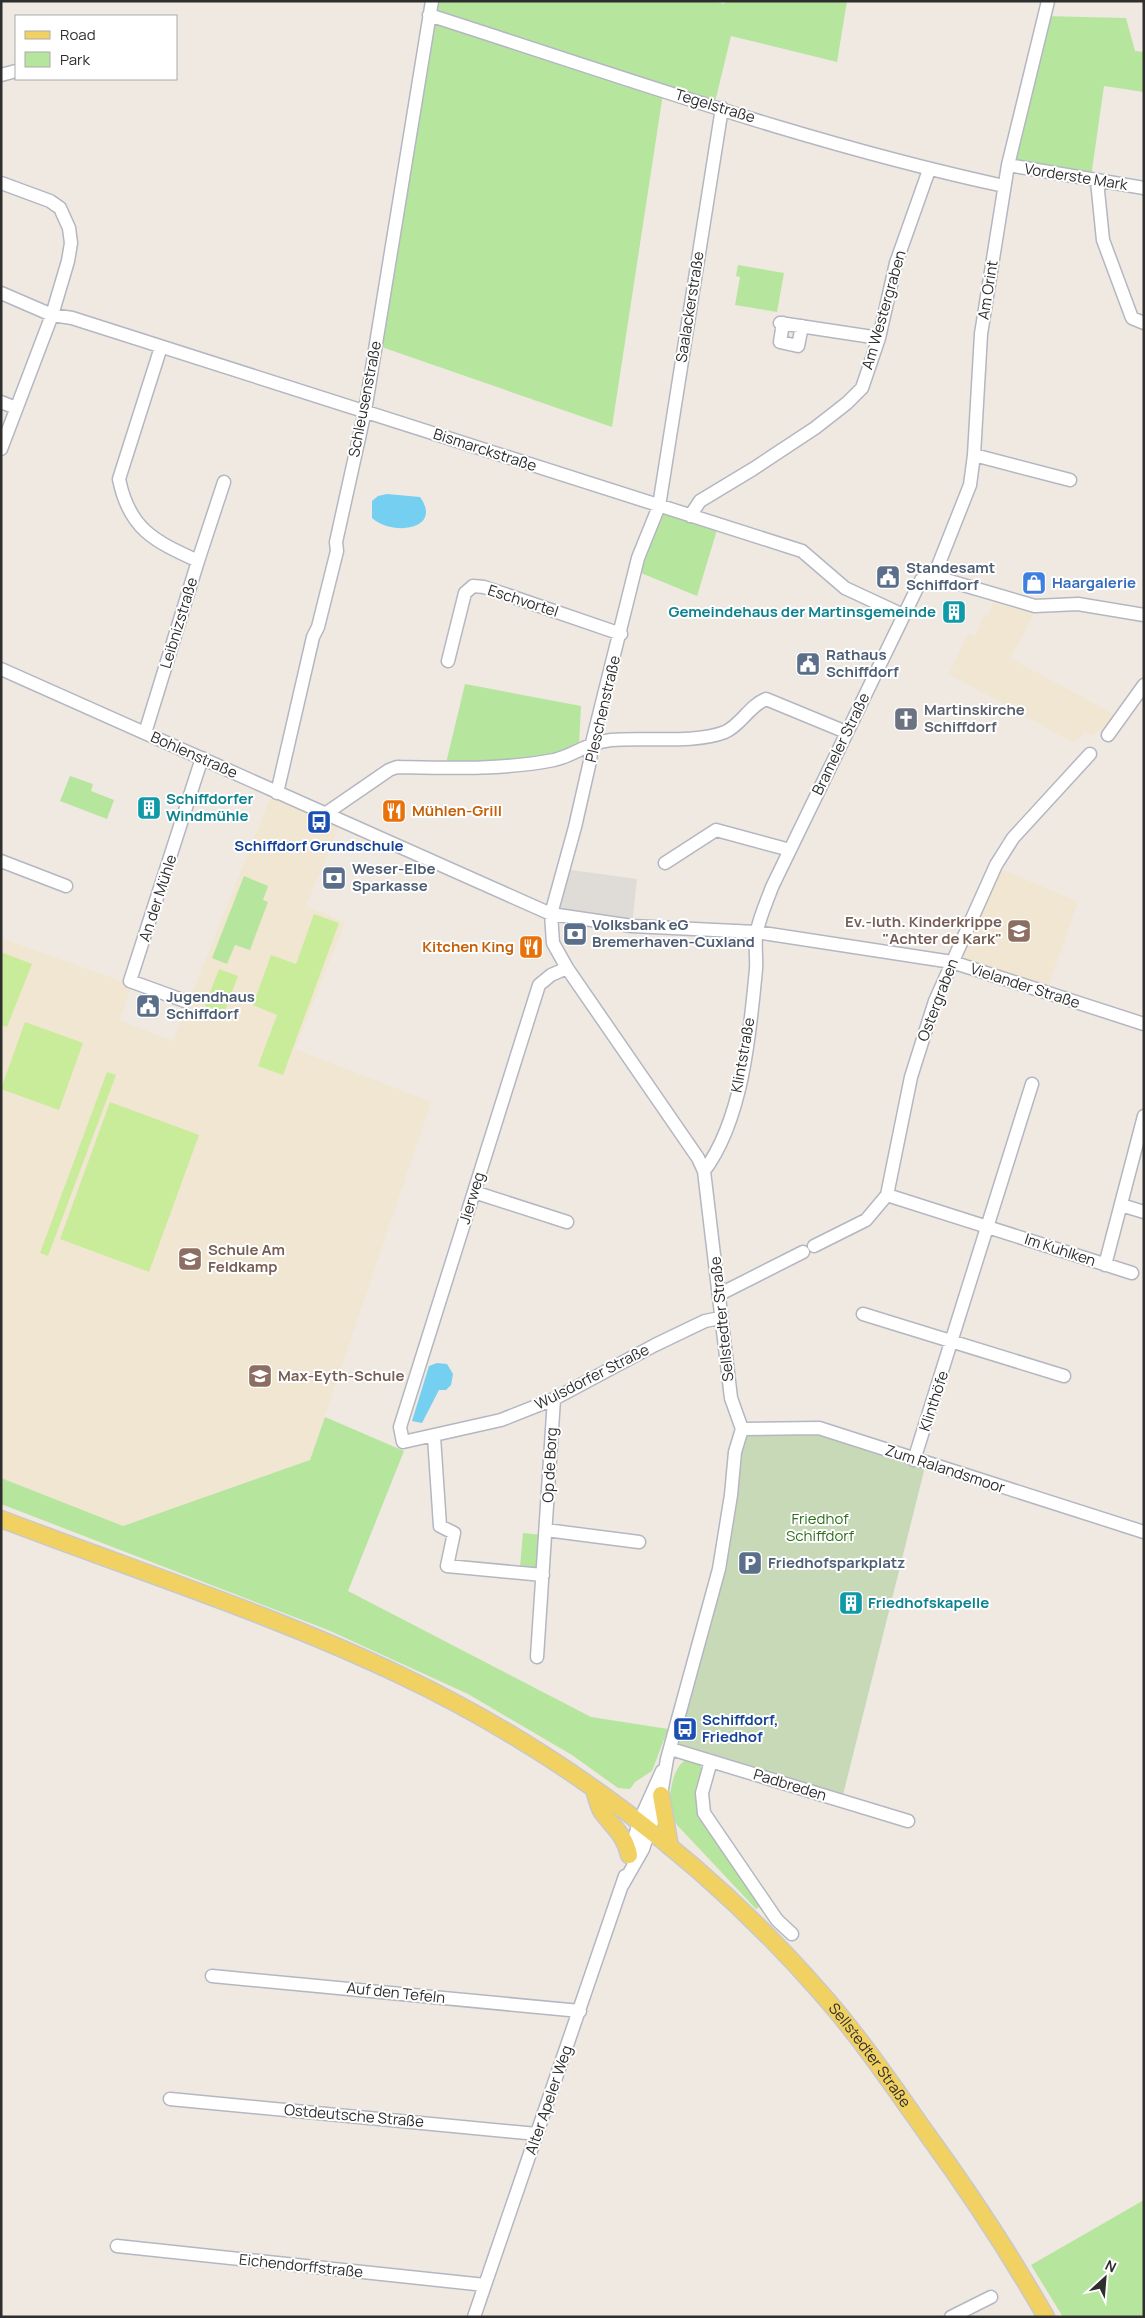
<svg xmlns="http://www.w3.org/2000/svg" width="1145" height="2318" viewBox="0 0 1145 2318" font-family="Manrope,sans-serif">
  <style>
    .education { fill: #f0e6d1 }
    .green { fill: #b6e59e }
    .cemetery { fill: #c8d9b8 }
    .pitch { fill: #c9ec9a }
    .plaza { fill: #dfdcd8 }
    .water { fill: #75cff0 }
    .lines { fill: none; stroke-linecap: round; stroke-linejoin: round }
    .minor-casing { stroke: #b4b7c1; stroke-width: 15 }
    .major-casing { stroke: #c9c9c9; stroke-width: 19 }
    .minor { stroke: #fff; stroke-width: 12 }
    .major { stroke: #f2d163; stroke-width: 16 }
    .labels { text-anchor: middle; stroke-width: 4; stroke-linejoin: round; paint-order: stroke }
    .street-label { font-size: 15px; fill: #2e2e2e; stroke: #fff }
    .service-label { font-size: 15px; font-weight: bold; fill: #4e5e75; stroke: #fff; text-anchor: start }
    .shop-label { font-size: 15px; font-weight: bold; fill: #366cbe; stroke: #fff; text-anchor: start }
    .culture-label { font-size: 15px; font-weight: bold; fill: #0d838f; stroke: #fff; text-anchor: start }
    .worship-label { font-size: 15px; font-weight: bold; fill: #5b616d; stroke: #fff; text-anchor: start }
    .food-label { font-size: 15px; font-weight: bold; fill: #c56008; stroke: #fff; text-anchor: start }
    .transit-label { font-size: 15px; font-weight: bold; fill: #164399; stroke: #fff }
    .education-label { font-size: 15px; font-weight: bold; fill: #785e54; stroke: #fff; text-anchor: start }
    .park-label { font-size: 15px; fill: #2c6e1b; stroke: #fff }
  </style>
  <rect width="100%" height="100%" fill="#efe9e1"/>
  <path class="education" d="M993 602 1035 613 1010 658 1117 716 1092 736 1085 732 1074 743 949 674 968 633 975 636 982 619 990 613Z
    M271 796 339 826 306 906 345 922 295 1049 431 1102 310 1460 122 1526 1 1478V938L132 985 119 1020 173 1041Z
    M999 868 1078 902 1047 990 958 960Z"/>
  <path class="green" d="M426 1H714L724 4 725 1H847L837 62 731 36 715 102 664 87 612 427 370 343Z
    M1042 16 1126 18 1135 51 1144 52V92L1104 86 1091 177 1007 164Z
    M738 265 784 273 777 312 735 305 740 277 736 276Z
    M660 513 717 530 697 596 641 573Z
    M465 684 581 706 579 745C536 762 492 763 446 763Z
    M70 776 93 784 91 791 114 800 107 819 60 801Z
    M244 876 268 886 263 900 268 902 250 950 235 945 227 964 212 958Z
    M325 1417 404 1451 348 1591 591 1717 668 1729 652 1771 635 1782 630 1789 618 1788 572 1755 468 1694 328 1630 1 1504V1478L123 1526 310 1460Z
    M523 1533 542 1535 539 1569 520 1567Z
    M686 1760 700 1763 702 1769 695 1790 700 1814 761 1906 756 1909 677 1825C674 1820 670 1813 670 1807 669 1792 673 1767 686 1760Z
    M1144 2200V2317H1063L1031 2265Z"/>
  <path class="cemetery" d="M807 1431 925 1467 843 1795 677 1749 728 1553 741 1449 748 1435Z"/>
  <path class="pitch" d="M314 914 339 923 283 1075 258 1066 277 1015 253 1005 271 955 296 964Z
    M1 952 32 964 7 1027 1 1025Z
    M219 969 238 976 224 1013 205 1006Z
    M25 1022 83 1043 59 1110 1 1089Z
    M107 1072 116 1075 48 1256 40 1253Z
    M110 1102 199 1135 149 1272 60 1239Z"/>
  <path class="plaza" d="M564 869 637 879 632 926 551 914Z"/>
  <path class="water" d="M387 494 420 497C443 529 394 537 372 518V501L378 496Z
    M437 1363 447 1364 453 1374 451 1385 446 1390H439L422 1423 412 1421 429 1366Z"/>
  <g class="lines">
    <defs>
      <path id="minor" d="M429 15C620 76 809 144 1004 186
        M1 75 16 71
        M1008 165 1144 188
        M1097 181 1103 240 1132 318 1144 323
        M1 183 50 201 60 208 69 228 71 243 68 261 52 315 1 449
        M1 293 52 315 72 318 802 551 845 588 903 615
        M780 323 879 338
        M783 323 780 342 798 346 802 326
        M1 402 16 408
        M974 455 1070 480
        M690 516 700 501 753 469 815 428 847 403 862 388 879 338 896 263 929 170
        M198 561 224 482
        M934 576 970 485 974 455 981 334 1008 165 1048 1
        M448 661 465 593 473 586 484 587 621 634
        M1 669 551 914 632 926 756 932 952 962 1144 1024
        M145 733 198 561C154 541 129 529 119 479L161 347
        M1108 735 1144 685
        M277 793 313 637 318 627 337 551 336 542 365 411 432 1
        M325 814 389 770 397 767C449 768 503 770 554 760 575 755 586 743 611 740 644 737 695 744 725 732 741 725 749 706 766 699L846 732
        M1 861 66 886
        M665 863 716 830 790 850
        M567 968 551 975 539 985 400 1427 403 1442 501 1420 554 1399 655 1345 705 1321 720 1318
        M185 1001 130 981 202 758
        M704 1171C743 1119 750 1032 756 969 757 957 754 943 757 931 760 916 767 901 772 887L921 580 929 575 1035 606 1078 604 1144 615
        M474 1192 567 1222
        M887 1195 1132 1273
        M1121 1205 1144 1212
        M814 1246 866 1220 887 1195 911 1077 935 1001 996 865 1013 838 1090 754
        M1105 1265 1144 1116
        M720 1294 803 1252
        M863 1314 1064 1376
        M742 1429 819 1428 1144 1532
        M434 1437 440 1526 454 1533 447 1566 543 1575
        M914 1460 1032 1084
        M546 1530 639 1542
        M537 1657 554 1399
        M671 1749 908 1821
        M711 1761 702 1793 704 1813 777 1920 792 1934
        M629 1857 639 1822 662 1771
        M623 1884 643 1849 661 1795 667 1759 719 1569 731 1495 735 1452 742 1429 731 1398 704 1171 698 1158 567 968 553 943 551 914 575 827 590 761 592 743 638 558 659 506 722 108
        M212 1976 580 2011
        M170 2099 537 2134
        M117 2246 485 2285
        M474 2317 625 1876
        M951 2317 991 2297"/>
      <g id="major">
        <path id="s1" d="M1 1519C134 1570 272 1614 400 1675 560 1751 705 1860 821 1993 860 2037 893 2086 927 2134 970 2193 1010 2254 1046 2317"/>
        <path d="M594 1789C596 1796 598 1806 602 1812 613 1827 625 1835 629 1855"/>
        <path d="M661 1795 670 1847"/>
      </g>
    </defs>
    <use href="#minor" class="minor-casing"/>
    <use href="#major" class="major-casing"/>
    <use href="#minor" class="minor"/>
    <use href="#major" class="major"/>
  </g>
  <defs>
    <symbol id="civic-square" viewBox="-11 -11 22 22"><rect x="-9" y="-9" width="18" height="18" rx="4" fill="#5c6f8a" stroke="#fff"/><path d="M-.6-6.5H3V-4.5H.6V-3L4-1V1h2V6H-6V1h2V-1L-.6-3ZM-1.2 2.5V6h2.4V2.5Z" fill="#fff"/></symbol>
    <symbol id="shop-square" viewBox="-11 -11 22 22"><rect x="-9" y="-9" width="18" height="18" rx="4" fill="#3f7fe0" stroke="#fff"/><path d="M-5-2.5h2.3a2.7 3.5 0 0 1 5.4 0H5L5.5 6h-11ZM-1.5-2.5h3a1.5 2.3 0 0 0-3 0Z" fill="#fff"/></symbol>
    <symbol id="building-square" viewBox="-11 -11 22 22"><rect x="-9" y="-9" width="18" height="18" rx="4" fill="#0f9aa8" stroke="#fff"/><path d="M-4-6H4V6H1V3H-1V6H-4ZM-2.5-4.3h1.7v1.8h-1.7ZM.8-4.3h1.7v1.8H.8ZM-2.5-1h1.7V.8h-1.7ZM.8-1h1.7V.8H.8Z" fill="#fff"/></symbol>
    <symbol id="church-square" viewBox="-11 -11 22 22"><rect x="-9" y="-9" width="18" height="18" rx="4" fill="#6b7280" stroke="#fff"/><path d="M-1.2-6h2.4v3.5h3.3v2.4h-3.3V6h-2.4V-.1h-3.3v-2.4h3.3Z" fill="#fff"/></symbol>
    <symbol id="restaurant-square" viewBox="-11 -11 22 22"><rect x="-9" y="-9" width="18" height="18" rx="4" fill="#e8710a" stroke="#fff"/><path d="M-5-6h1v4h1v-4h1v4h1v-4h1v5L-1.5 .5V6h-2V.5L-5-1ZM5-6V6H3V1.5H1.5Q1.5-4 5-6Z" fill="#fff"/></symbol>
    <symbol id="bus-square" viewBox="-11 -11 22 22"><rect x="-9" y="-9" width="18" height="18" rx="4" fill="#1a4fb4" stroke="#fff"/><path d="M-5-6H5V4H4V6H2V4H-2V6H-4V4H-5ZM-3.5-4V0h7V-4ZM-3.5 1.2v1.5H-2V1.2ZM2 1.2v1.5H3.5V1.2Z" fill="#fff"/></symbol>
    <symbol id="bank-square" viewBox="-11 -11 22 22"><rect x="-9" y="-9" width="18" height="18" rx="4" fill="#5c6f8a" stroke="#fff"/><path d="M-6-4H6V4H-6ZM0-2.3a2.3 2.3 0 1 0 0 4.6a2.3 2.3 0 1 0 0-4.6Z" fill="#fff"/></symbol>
    <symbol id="school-square" viewBox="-11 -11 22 22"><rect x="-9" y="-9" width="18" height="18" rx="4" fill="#8d6e63" stroke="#fff"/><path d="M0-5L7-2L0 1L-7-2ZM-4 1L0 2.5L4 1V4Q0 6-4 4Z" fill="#fff"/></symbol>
    <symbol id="parking-square" viewBox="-11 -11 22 22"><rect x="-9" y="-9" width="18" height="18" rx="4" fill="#5c6f8a" stroke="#fff"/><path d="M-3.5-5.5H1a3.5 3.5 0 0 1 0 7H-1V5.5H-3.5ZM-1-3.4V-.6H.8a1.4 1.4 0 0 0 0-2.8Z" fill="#fff"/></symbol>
  </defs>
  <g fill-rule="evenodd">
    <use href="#civic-square" x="874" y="563" width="28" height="28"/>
    <use href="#shop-square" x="1020" y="569" width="28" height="28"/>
    <use href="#building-square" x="940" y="598" width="28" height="28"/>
    <use href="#civic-square" x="794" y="650" width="28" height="28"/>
    <use href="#church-square" x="892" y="705" width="28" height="28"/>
    <use href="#building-square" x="135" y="794" width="28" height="28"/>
    <use href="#restaurant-square" x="380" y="797" width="28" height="28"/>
    <use href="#bus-square" x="305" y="808" width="28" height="28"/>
    <use href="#bank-square" x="320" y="864" width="28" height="28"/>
    <use href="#school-square" x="1005" y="917" width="28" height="28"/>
    <use href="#bank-square" x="561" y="920" width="28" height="28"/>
    <use href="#restaurant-square" x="517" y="933" width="28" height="28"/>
    <use href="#civic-square" x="134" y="992" width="28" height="28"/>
    <use href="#school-square" x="176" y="1245" width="28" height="28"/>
    <use href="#school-square" x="246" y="1362" width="28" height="28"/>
    <use href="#parking-square" x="736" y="1549" width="28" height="28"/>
    <use href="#building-square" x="837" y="1589" width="28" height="28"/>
    <use href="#bus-square" x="671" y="1715" width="28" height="28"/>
  </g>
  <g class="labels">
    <g class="street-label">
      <text transform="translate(715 106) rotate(17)" y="5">Tegelstraße</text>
      <text transform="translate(1076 177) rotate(9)" y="5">Vorderste Mark</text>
      <text transform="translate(988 290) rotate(-81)" y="5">Am Orint</text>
      <text transform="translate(690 307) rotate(-81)" y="5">Saalackerstraße</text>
      <text transform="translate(884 310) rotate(-74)" y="5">Am Westergraben</text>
      <text transform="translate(365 399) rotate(-79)" y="5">Schleusenstraße</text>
      <text transform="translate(485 450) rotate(18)" y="5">Bismarckstraße</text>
      <text transform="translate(523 601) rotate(18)" y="5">Eschvortel</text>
      <text transform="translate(179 623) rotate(-73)" y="5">Leibnizstraße</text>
      <text transform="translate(603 709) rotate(-77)" y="5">Pleschenstraße</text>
      <text transform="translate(841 744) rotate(-64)" y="5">Brameler Straße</text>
      <text transform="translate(194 755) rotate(24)" y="5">Bohlenstraße</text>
      <text transform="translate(158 898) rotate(-72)" y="5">An der Mühle</text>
      <text transform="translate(1025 986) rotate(18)" y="5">Vielander Straße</text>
      <text transform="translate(938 1000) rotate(-69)" y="5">Ostergraben</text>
      <text transform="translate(743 1055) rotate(-80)" y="5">Klintstraße</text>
      <text transform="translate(472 1198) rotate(-73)" y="5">Jierweg</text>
      <text transform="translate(1060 1250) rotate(18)" y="5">Im Kuhlken</text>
      <text transform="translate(722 1319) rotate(-96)" y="5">Sellstedter Straße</text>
      <text transform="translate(592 1377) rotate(-27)" y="5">Wulsdorfer Straße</text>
      <text transform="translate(934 1401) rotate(-72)" y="5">Klinthöfe</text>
      <text transform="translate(550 1465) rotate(-87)" y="5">Op de Borg</text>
      <text transform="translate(945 1469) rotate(18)" y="5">Zum Ralandsmoor</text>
      <text transform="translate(790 1785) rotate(17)" y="5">Padbreden</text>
      <text transform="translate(396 1993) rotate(6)" y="5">Auf den Tefeln</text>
      <text dy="5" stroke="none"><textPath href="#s1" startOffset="1039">Sellstedter Straße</textPath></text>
      <text transform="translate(549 2100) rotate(-71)" y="5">Alter Apeler Weg</text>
      <text transform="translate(354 2116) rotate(5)" y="5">Ostdeutsche Straße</text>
      <text transform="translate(301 2266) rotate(6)" y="5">Eichendorffstraße</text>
    </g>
    <g class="service-label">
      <text x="906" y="573">Standesamt<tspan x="906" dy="17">Schiffdorf</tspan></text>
      <text x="826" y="660">Rathaus<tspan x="826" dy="17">Schiffdorf</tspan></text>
      <text x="352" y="874">Weser-Elbe<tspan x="352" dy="17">Sparkasse</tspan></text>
      <text x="592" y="930">Volksbank eG<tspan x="592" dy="17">Bremerhaven-Cuxland</tspan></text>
      <text x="166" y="1002">Jugendhaus<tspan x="166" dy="17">Schiffdorf</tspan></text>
      <text x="768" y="1568">Friedhofsparkplatz</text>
    </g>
    <g class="shop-label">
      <text x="1052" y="588">Haargalerie</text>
    </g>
    <g class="culture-label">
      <text x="936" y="617" text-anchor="end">Gemeindehaus der Martinsgemeinde</text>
      <text x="166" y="804">Schiffdorfer<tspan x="166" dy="17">Windmühle</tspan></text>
      <text x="868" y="1608">Friedhofskapelle</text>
    </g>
    <g class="worship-label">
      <text x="924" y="715">Martinskirche<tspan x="924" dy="17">Schiffdorf</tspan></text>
    </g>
    <g class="food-label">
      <text x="412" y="816">Mühlen-Grill</text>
      <text x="514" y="952" text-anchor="end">Kitchen King</text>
    </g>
    <g class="transit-label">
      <text x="319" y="851">Schiffdorf Grundschule</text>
      <text x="702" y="1725" text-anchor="start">Schiffdorf,<tspan x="702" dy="17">Friedhof</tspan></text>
    </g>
    <g class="education-label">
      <text x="1002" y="927" text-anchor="end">Ev.-luth. Kinderkrippe<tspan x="1002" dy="17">"Achter de Kark"</tspan></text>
      <text x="208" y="1255">Schule Am<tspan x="208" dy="17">Feldkamp</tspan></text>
      <text x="278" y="1381">Max-Eyth-Schule</text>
    </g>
    <g class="park-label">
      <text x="820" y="1524">Friedhof<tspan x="820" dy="17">Schiffdorf</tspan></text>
    </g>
  </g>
  <rect width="1145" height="2318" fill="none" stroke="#2e2e2e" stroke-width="5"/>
  <rect x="15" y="15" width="162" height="65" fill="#ffffff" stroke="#ababab"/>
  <rect x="25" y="31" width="25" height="8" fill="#f2d163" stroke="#ababab"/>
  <text x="60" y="40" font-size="15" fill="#2e2e2e">Road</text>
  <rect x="25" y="52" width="25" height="15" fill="#b6e59e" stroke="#ababab"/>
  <text x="60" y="65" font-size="15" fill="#2e2e2e">Park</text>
  <g transform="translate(1105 2278) rotate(26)" stroke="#ffffff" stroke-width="4" paint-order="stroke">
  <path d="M0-4L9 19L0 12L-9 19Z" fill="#2e2e2e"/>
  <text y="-8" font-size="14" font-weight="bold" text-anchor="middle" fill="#2e2e2e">N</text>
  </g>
</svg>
